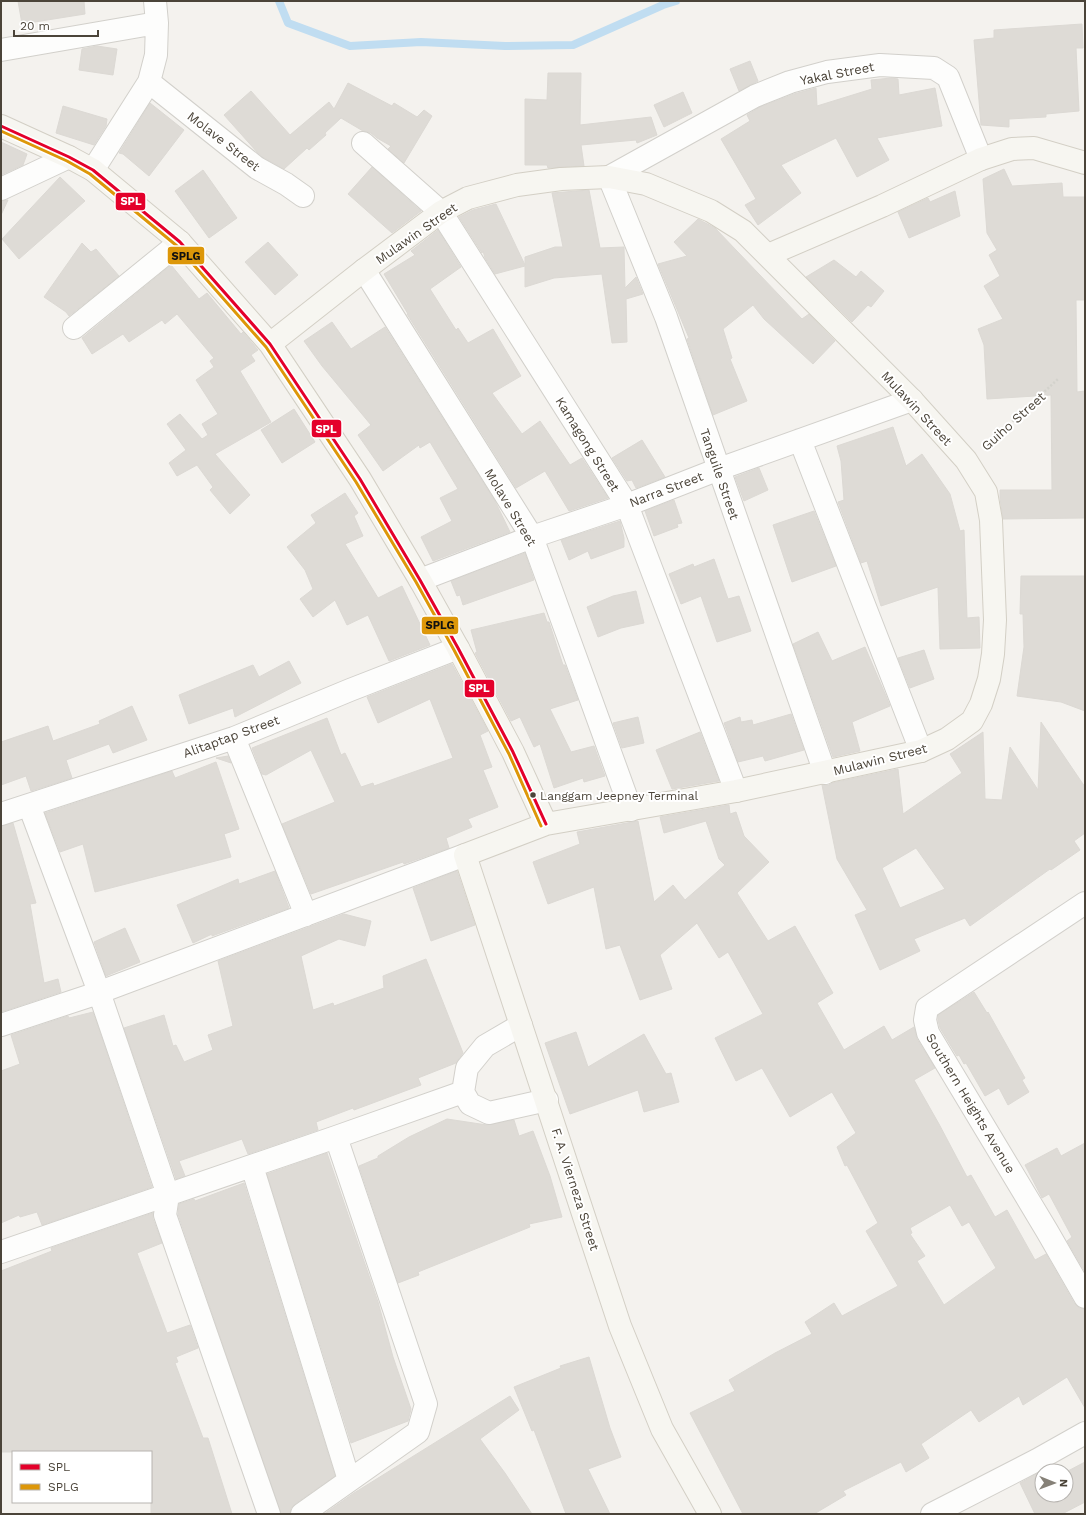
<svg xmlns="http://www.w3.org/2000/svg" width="1086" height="1515" viewBox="0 0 1086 1515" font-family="'Work Sans',sans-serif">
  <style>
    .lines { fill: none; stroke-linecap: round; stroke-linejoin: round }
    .stream { stroke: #c0ddf1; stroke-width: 8 }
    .building { fill: #dedbd6; stroke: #dcd9d4; fill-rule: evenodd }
    .street-casing { stroke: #d2d0cb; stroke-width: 24 }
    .secondary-casing { stroke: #d3cfc5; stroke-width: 24 }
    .path { stroke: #d3d2cc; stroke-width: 2.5; stroke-dasharray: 2 2; stroke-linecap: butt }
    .street { stroke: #fdfdfc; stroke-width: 22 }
    .secondary { stroke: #f7f6f1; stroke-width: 22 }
    .bus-1-casing { stroke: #fff; stroke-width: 6 }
    .bus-2-casing { stroke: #fff; stroke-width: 6 }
    .bus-1 { stroke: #e4002b; stroke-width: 3 }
    .bus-2 { stroke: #dd9709; stroke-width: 3 }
    .bus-dot { fill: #4b4439; stroke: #fff; stroke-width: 1.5 }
    .labels { text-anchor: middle; stroke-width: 4; stroke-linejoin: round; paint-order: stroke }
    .bus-label { font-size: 12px; fill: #4b4439; stroke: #fff; text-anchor: start }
    .street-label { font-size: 13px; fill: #4b4439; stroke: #fff }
    .line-badge { stroke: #fff; stroke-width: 1.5 }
    .badge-label { font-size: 11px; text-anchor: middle; font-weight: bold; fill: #fff }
    .pale-badge-label { font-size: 11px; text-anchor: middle; font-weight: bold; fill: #111 }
  </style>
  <rect width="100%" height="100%" fill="#f4f2ee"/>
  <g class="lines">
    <path class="stream" d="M279 1 288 23 350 46 421 42 505 46 573 45 663 5 676 1"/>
  </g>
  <path class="building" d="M18 1H84L85 14 22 24Z
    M1082 24 1083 48H1076L1079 111 1046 114V117L1009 119V127L981 125 974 40 994 38V30Z
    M97 46 117 49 113 75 79 70 82 49Z
    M750 61 758 81 739 91 730 69Z
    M548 73H581L580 125 651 117 657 135 637 143 636 140 581 145 584 166 548 168 547 165H525V99L547 100Z
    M891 78 898 79 899 95 935 88 942 126 877 138 889 160 857 177 836 138 781 165 801 193 758 225 745 205 756 199 721 139 750 121 747 115 760 107 794 94 816 88 817 106 872 89 871 80Z
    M348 83 392 106 394 103 417 117 424 110 432 116 404 163 388 149 391 146 377 138 371 133 363 131 341 118 325 133 326 135 309 150 307 148 284 169 264 158 257 152 224 115 251 91 290 135 329 102 334 109Z
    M683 92 692 113 664 127 654 105Z
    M150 103 184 130 149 176 123 154 119 153Z
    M63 106 107 119 106 126 94 145 56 133Z
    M1 142 27 154 23 165 1 175Z
    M372 167 421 211 392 233 348 194Z
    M1004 169 1012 186 1062 183 1063 197H1085V300H1076L1077 392 1085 391V518L1003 519 1000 498V490H1052L1051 395 987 399 984 345 978 329 1003 319 984 286 1000 276 989 255 997 250 987 233 983 179Z
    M203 170 237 218 209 238 175 191Z
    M60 177 85 201 19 259 2 239Z
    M589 190 600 248 624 247 625 288 636 277 643 294 626 299 627 342 612 343 602 274 554 278 525 287V266L495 274 485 258 483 251 482 253 459 217 473 210 496 204 525 265V257L555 247H563L552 193Z
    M955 191 960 216 909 238 898 212 928 198 930 202Z
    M8 200 1 215V201Z
    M698 219 715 228 802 319 809 314 835 341 813 364 764 319 753 305 723 329 732 358 730 359 747 401 713 415 687 339 689 338 658 264 687 256 674 242Z
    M438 230 461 267 430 289 456 330 458 328 468 343 493 329 521 376 492 393 522 434 540 421 570 465 582 458 608 498 569 511 545 471 516 488 407 314H408L384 274 415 255 411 251Z
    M268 242 298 275 275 295 245 262Z
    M82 243 91 252 96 249 119 276 69 316 66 312 44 297Z
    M834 260 856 277 861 271 884 291 871 307 868 305 852 322 806 277Z
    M171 265 199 299 207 293 241 334 243 332 258 350 251 355 255 361 240 371 271 422 215 454 250 495 230 514 210 490 213 487 197 465 177 476 169 463 186 450 167 424 180 414 202 439 208 435 202 424 218 414 196 380 214 367 210 361 214 358 177 314 165 324 162 320 129 342 123 334 92 354 82 338Z
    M332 322 351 349 385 327 495 501 510 532 433 561 421 537 452 521 440 498 458 489 430 442 420 448 419 445 383 471 358 435 371 425 322 366 304 341Z
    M294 409 315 442 282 463 261 430Z
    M893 427 906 466 922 454 950 494 960 531 964 530 967 618 979 617 980 648 940 649 938 587 881 606 867 561 861 563 838 502 844 500 841 461 837 446Z
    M642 440 665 477 636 488 632 480 627 481 612 458Z
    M759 468 768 490 744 501 735 477Z
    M345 493 358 513 354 516 363 536 345 544 378 598 402 586 430 645 389 661 368 615 347 625 335 600 313 617 300 599 313 589 305 570 287 547 316 523 311 515Z
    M674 500 682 523 677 524 678 527 654 536 645 511Z
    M814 511 836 566 792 582 773 525Z
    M620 521 624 538V547L591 559 588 551 569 560 561 540Z
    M525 553 534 580 463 605 460 595 457 596 451 581Z
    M714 559 728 599 739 596 751 631 717 642 701 596 681 604 669 574 693 564 694 567Z
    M1021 576H1085V711L1061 702 1017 696 1024 647 1023 614H1020Z
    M636 591 644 623 621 628 598 637 587 607 613 596Z
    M544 613 547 622H549L563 665H565L578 700 550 709 571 752 594 746 605 776 584 782 583 778 554 788 540 744 534 747 520 717 511 721 475 653 477 652 471 630Z
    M818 632 832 661 865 647 886 696 890 706 852 722 860 751 833 757 793 644Z
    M924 650 934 679 910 688 898 658Z
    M289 661 301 683 235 717 233 708 189 724 179 695 253 665 259 677Z
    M452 664 488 731 480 735 492 767 483 770 498 807 468 819 472 827 446 838 449 848 404 864 403 862 311 894 282 824 335 802 311 750 266 775 262 774 252 748 327 718 341 755 345 753 361 787 373 783 374 786 453 758 430 699 378 723 367 697Z
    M132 706 147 740 113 753 109 744 66 760 72 778 31 791 26 776 1 785V742L48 726 53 741 100 724 99 721Z
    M791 714 804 750 765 761 763 756 738 762 724 723 740 717 741 722 752 720 753 725Z
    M638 717 644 743 622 748 613 723Z
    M1041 722 1085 787V833L1074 841 1080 850 1051 870 1050 869 970 926 965 918 914 939 920 951 880 970 855 915 867 910 837 859 822 785H829L832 783 898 769 903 814 962 773 950 754 983 732 985 799 1002 800 1010 747 1038 790ZM916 848 945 889 900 908 882 868Z
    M700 732 719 781 672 789 656 750Z
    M228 756 231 763 216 758Z
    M216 762 239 829 224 834 231 857 95 892 83 844 60 852 45 813 172 771 175 778Z
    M729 805 730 814 736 812 744 836 769 862 737 893 768 941 795 926 833 993 817 1003 844 1050 884 1026 892 1040 914 1027 917 1039 935 1068 914 1080 939 1124 967 1177 971 1175 995 1217 1007 1210 1035 1260 1046 1254 1074 1303 1079 1308 1085 1309V1408L1067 1377 1023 1405 1019 1396 979 1422 971 1410 921 1444 929 1458 906 1472 901 1462 843 1491 846 1495 814 1514H743L690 1413 735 1391 729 1380 775 1353 812 1334 805 1322 834 1303 842 1316 898 1286 866 1231 878 1223 847 1165 845 1166 837 1147 856 1133 832 1092 790 1117 762 1068 736 1081 715 1038 763 1014 728 952 719 958 697 923 660 955 672 989 640 1000 620 945 606 949 594 887 548 904 533 862 580 844 577 832 638 821 654 902 673 885 685 900 725 865 719 859 706 821 664 833 660 817ZM950 1205 962 1226 969 1222 996 1268 944 1305 917 1261 925 1256 910 1234 912 1233 910 1228Z
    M13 823 36 903 30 904 44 983 58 979 61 992 1 1012V826Z
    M275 871 289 908 212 936V934L193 943 177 905 238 879 239 884Z
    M457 871 475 925 431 941 413 888Z
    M344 914 371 921 365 946 339 939 301 956 313 1010 333 1003 334 1006 384 988 383 976 426 959 463 1053 456 1063 418 1078 421 1085 354 1110 353 1108 316 1122 318 1130 248 1154 242 1139 179 1161 185 1176 176 1179 124 1028 164 1015 173 1046 176 1045 184 1062 213 1050 208 1035 233 1026 218 961Z
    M125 928 140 962 106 976 94 942Z
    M974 992 987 1013 988 1012 1025 1078 1022 1080 1029 1092 1008 1105 999 1088 985 1096 966 1063 964 1064 959 1055 957 1056 940 1028 938 1020V1015Z
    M93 1012 152 1187 42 1225 37 1212 20 1217 19 1215 1 1223V1071L20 1064 11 1035 68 1016 69 1018Z
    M576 1032 588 1067 644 1034 666 1074 671 1073 679 1102 644 1112 638 1090 570 1114 545 1043Z
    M447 1119 487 1125 514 1120 519 1136 533 1131 550 1176 562 1217 529 1224 530 1227 418 1272 419 1275 398 1283 359 1166 378 1158V1156L409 1137Z
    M1085 1143V1272L1067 1241 1072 1237 1049 1194 1042 1198 1025 1165 1057 1148 1061 1156Z
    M327 1153 378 1302 393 1357 411 1409 408 1421 351 1443 267 1174Z
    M244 1183 335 1476 295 1504 291 1508 290 1514H281L178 1214 179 1204 194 1199 195 1201Z
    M153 1213V1219L162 1243 137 1253 167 1333 190 1325 198 1348 176 1357 178 1362 175 1363 203 1438H208L232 1514H151V1452H1V1271L52 1251 51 1248Z
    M589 1357 610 1428 621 1457 588 1469 610 1514H566L534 1430 532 1431 514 1387 561 1368 560 1366Z
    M510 1396 519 1410 480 1439 505 1473 532 1514H324L354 1493Z
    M1085 1462V1502L1062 1514H1035L1020 1483 1042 1471V1495H1066V1472Z
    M1055 1464 1058 1471H1043Z"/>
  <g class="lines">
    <defs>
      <path id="street" d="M1 50 157 23
        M149 82 257 168 286 184 303 196
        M363 143 441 212 627 505 736 791
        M93 170 149 82 156 55 157 23 155 1
        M1 189 69 157
        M364 270 532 537 631 810
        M74 328 180 242
        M800 440 921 751
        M420 580 532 537 627 505 719 469 912 400
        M234 738 306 915
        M825 773 666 317 609 177 755 96 790 82 827 72 880 65 934 68 948 77 981 159
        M29 805 99 992 168 1195 165 1215 269 1514
        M1 814 234 738 350 690 458 648
        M1085 903 927 1008 925 1020 928 1033 1047 1231 1085 1297
        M1 1025 92 995 465 855
        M521 1025 485 1046 467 1068 463 1092 470 1104 489 1113 547 1100
        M252 1166 349 1480
        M1 1252 336 1137 463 1092
        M302 1514 418 1432 426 1404 336 1137
        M932 1514 1037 1460 1085 1433"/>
      <path id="secondary" d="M1 126 69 157 93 170 180 242 270 344 360 479 420 580 458 648 513 752 546 824
        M768 255 882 206 981 159 1012 149 1034 148 1085 163
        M270 344 364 270 441 212 468 198 517 185 561 179 609 177 646 184 711 211 743 231 912 400 966 460 986 492 991 520 995 620 993 654 989 679 981 704 972 721 947 739 921 751 736 791 546 824 465 855 620 1326 662 1429 710 1514"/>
    </defs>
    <use href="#street" class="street-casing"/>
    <use href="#secondary" class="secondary-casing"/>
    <path class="path" d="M986 446 1058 379"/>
    <use href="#street" class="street"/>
    <use href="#secondary" class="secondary"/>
    <defs>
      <path id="bus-1" d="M1 126 69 157 93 170 180 242 270 344 360 479 420 580 458 648 513 752 546 824"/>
      <path id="bus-2" d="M1 131 67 161 90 174 177 246 266 347 356 482 416 582 454 650 509 754 541 826"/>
    </defs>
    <use href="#bus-1" class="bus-1-casing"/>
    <use href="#bus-2" class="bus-2-casing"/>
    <use href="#bus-1" class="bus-1"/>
    <use href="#bus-2" class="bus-2"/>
  </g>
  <circle class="bus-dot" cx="533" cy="795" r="3.5"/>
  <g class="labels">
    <g class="bus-label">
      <text x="540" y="800">Langgam Jeepney Terminal</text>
    </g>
    <g class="street-label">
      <text transform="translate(837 73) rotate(-11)" y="5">Yakal Street</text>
      <text transform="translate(224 141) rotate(38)" y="5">Molave Street</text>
      <text transform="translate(416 233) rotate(-35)" y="5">Mulawin Street</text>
      <text transform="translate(917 408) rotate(47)" y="5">Mulawin Street</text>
      <text transform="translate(1013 421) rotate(-42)" y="5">Guiho Street</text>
      <text transform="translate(588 444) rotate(58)" y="5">Kamagong Street</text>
      <text transform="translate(720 474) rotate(71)" y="5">Tanguile Street</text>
      <text transform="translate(666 489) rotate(-21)" y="5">Narra Street</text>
      <text transform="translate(511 507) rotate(59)" y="5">Molave Street</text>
      <text transform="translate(231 736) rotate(-20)" y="5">Alitaptap Street</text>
      <text transform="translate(880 759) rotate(-14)" y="5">Mulawin Street</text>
      <text transform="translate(971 1103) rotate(59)" y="5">Southern Heights Avenue</text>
      <text transform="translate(576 1189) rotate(72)" y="5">F. A. Vierneza Street</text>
    </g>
  </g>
  <g class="line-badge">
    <rect x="115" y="192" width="31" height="19" rx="4" fill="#e4002b"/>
    <rect x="167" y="246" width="38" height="19" rx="4" fill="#dd9709"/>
    <rect x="311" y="419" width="31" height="19" rx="4" fill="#e4002b"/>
    <rect x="421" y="616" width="38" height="19" rx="4" fill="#dd9709"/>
    <rect x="464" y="679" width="31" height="19" rx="4" fill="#e4002b"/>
  </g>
  <g class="badge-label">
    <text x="131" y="205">SPL</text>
    <text x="326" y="433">SPL</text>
    <text x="479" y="692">SPL</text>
  </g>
  <g class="pale-badge-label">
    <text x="186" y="260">SPLG</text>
    <text x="440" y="629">SPLG</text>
  </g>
  <rect width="1086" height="1515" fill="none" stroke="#4b4439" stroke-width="4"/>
  <rect x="12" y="1451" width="140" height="52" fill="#ffffff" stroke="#b7b4b0"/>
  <rect x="20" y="1464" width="20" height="6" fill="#e4002b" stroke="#b7b4b0"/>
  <text x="48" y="1471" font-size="12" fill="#4b4439">SPL</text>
  <rect x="20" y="1484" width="20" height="6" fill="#dd9709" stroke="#b7b4b0"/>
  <text x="48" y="1491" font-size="12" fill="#4b4439">SPLG</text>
  <g transform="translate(1054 1483) rotate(91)"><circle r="19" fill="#ffffff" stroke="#b7b4b0"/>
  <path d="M0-3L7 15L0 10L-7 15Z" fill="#868178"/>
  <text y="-6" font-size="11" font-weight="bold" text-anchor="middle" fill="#4b4439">N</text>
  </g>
  <path d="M14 30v6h84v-6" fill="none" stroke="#4b4439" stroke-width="2"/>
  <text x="20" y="30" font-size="12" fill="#4b4439" stroke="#ffffff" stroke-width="3" paint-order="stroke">20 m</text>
</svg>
